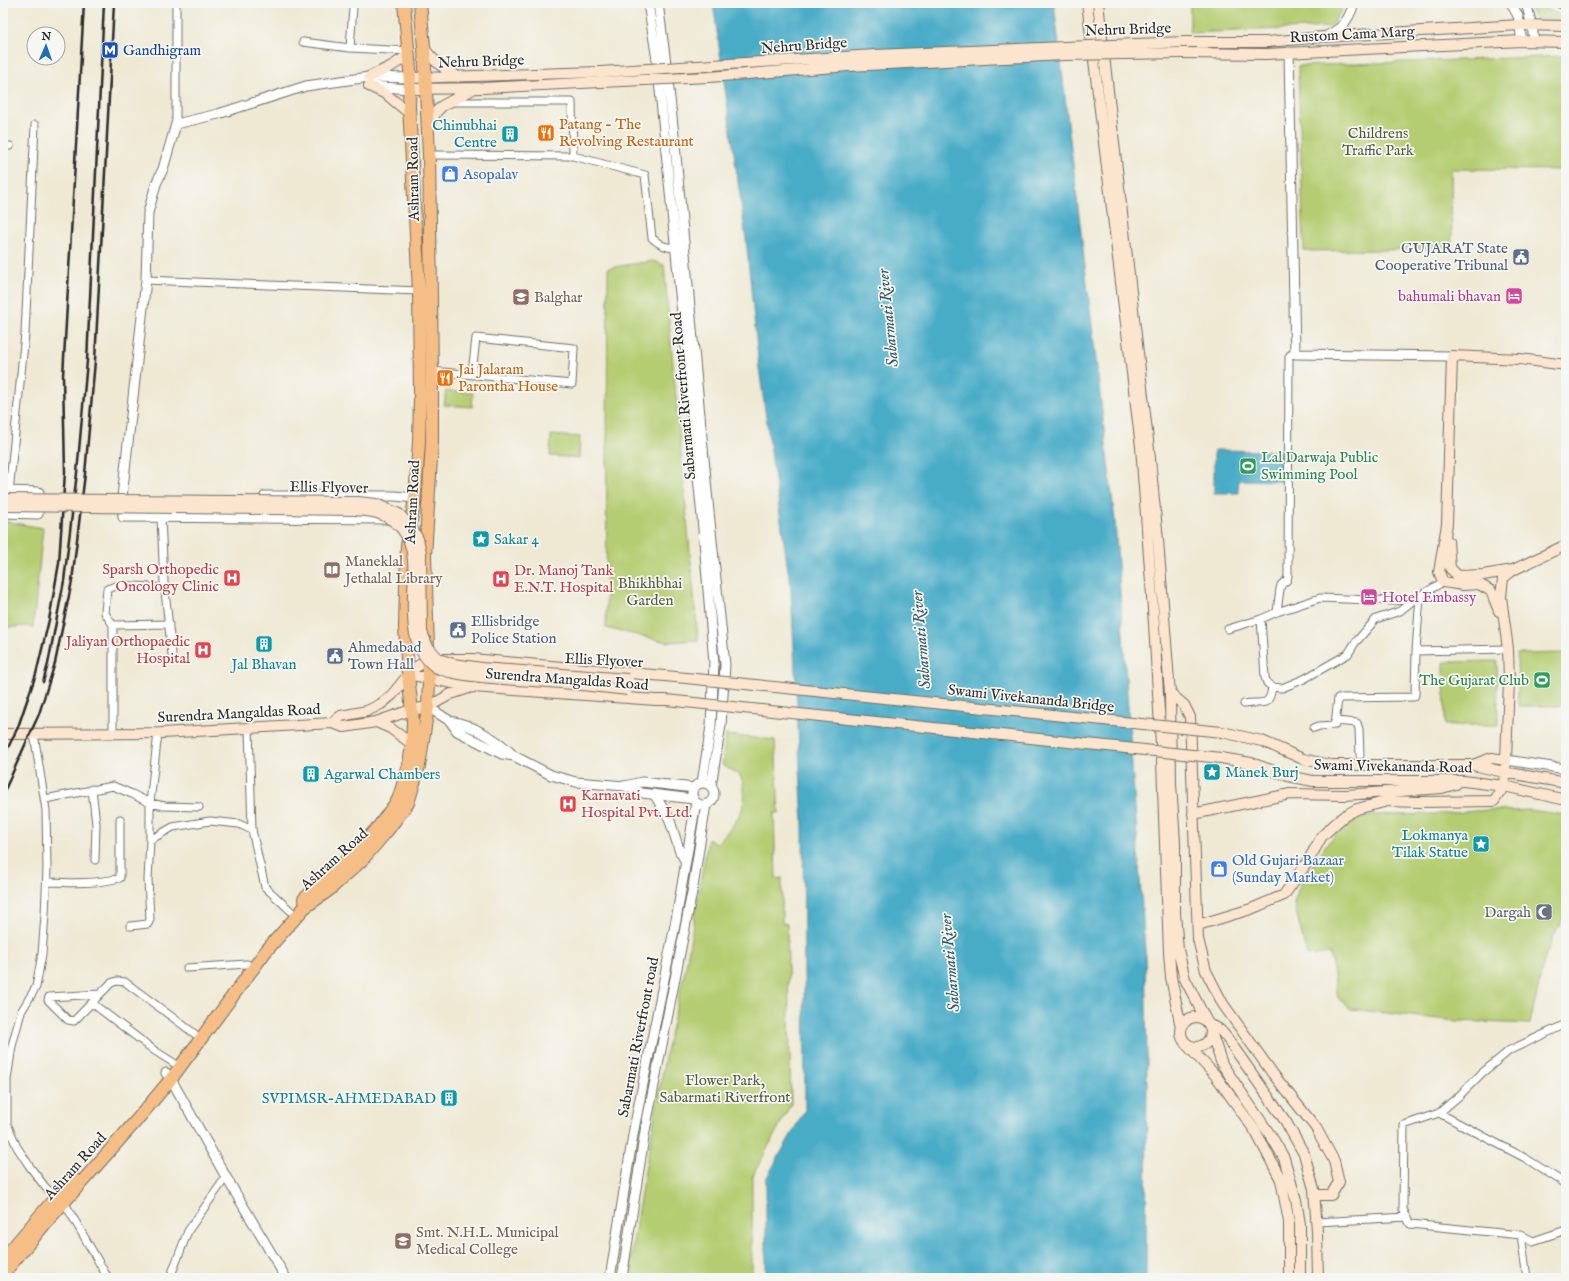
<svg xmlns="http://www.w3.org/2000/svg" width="1569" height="1281" viewBox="0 0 1569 1281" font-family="'IM FELL English',serif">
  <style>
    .green { fill: #b5cd72; stroke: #707c4e }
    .water { fill: #48acc7; stroke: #3a6c79 }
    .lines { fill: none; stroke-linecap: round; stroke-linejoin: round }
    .minor-casing { stroke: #706e66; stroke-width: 9 }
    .tertiary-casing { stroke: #706e66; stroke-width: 11 }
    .secondary-casing { stroke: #706e66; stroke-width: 12 }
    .primary-casing { stroke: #706e66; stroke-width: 14 }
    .minor { stroke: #fff; stroke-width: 7 }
    .tertiary { stroke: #fff; stroke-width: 9 }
    .secondary { stroke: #fbe5cf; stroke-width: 10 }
    .primary { stroke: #f6be87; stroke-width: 12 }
    .rail { stroke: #2b2b2b; stroke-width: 2.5 }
    .secondary-bridge-casing { stroke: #706e66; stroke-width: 12; stroke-linecap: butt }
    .secondary-bridge { stroke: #fbe5cf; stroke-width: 10 }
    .labels { text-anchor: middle; stroke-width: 3.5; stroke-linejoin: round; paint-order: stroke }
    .street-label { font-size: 15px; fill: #2b2b2b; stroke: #f6f6f2 }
    .transit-label { font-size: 15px; fill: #164399; stroke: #f6f6f2; text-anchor: start }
    .food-label { font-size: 15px; fill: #c56008; stroke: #f6f6f2; text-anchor: start }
    .culture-label { font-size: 15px; fill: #0d838f; stroke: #f6f6f2; text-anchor: end }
    .park-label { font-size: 15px; fill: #545c40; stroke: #f6f6f2 }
    .shop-label { font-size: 15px; fill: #366cbe; stroke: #f6f6f2; text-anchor: start }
    .service-label { font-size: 15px; fill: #4e5e75; stroke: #f6f6f2; text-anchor: start }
    .hotel-label { font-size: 15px; fill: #b23c85; stroke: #f6f6f2; text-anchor: end }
    .education-label { font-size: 15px; fill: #785e54; stroke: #f6f6f2; text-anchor: start }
    .leisure-label { font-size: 15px; fill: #27864d; stroke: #f6f6f2; text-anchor: start }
    .health-label { font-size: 15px; fill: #be3a42; stroke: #f6f6f2; text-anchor: end }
    .worship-label { font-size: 15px; fill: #5b616d; stroke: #f6f6f2; text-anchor: end }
    .water-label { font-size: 16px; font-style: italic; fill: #355862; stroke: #f6f6f2 }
  </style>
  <rect width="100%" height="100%" fill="#f6f6f2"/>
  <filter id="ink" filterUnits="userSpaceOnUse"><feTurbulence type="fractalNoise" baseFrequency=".025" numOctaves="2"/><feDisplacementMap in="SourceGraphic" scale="8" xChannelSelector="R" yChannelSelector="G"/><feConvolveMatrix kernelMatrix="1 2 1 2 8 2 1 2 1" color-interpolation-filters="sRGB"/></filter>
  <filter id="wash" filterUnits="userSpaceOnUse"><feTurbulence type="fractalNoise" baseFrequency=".012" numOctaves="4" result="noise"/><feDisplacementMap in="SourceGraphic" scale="16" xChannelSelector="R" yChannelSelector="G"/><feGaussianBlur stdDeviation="0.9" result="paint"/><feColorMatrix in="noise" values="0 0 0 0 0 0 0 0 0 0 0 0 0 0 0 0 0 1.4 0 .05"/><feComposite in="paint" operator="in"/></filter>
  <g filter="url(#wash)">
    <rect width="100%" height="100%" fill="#efe9d4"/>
    <path class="green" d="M1190 3H1335L1342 10 1330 27 1190 33Z
      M1527 3H1534L1566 18V20L1535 19Z
      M1566 56V170L1451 169 1452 249 1304 251 1298 66Z
      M653 261 664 265 698 640 667 642 606 628 608 268Z
      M446 391 473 393 472 407 444 405Z
      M551 435 580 437 579 458 550 456Z
      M3 521 43 528 33 628 26 626 3 628Z
      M1566 653V706H1518L1517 654Z
      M1497 661 1498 725H1445L1444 662Z
      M726 735 775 740 779 813H774L776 879 782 878V923H787L791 1104 752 1177V1278H628L637 1216 667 1047 685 971 708 839 716 844C736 823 753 806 740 775L722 765Z
      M1488 810 1513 811 1529 810 1566 815V913L1554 935 1545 957 1530 1024 1456 1021 1350 1009 1338 998 1330 953 1307 956 1294 903 1300 884 1326 845 1343 827 1355 820 1375 815 1438 814Z"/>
    <path class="water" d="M713 3H1054L1115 521 1145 950 1147 1055 1146 1278H766V1179L805 1110 803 824 791 591 759 368 746 239Z
      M1214 450 1281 451 1282 481 1238 480 1239 493H1214Z"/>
  </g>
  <g filter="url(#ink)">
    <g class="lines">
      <defs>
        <path id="minor" d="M176 3V124
          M353 7 350 48 409 51
          M303 42 350 48
          M3 146H10
          M429 155 573 156 572 102H452
          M573 156 645 175 652 238C661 246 668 249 681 247
          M146 280 419 291
          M432 371 572 384 574 348 476 338 472 374
          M9 492 25 334 35 125
          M161 517 164 582 172 655
          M165 588 119 585 107 589 105 613 113 625 169 624
          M1277 612 1280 589 1281 585 1287 580 1288 576 1289 357 1290 355 1295 354
          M1261 619 1265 677 1267 683 1272 687 1282 688 1304 679 1348 654 1355 643 1376 619 1400 611 1416 598
          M113 625V733
          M1228 629 1261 619 1277 612 1320 598 1395 601 1416 598 1443 582
          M1416 651 1508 649
          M1244 704C1261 700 1269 710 1272 687
          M1335 721 1357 723 1359 729 1360 755
          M249 728 252 830 265 887 292 912 295 918
          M1314 728 1319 726 1335 725 1338 698 1414 697 1415 695 1416 651 1420 596
          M34 734 46 810 47 868 45 915 42 954 36 987 21 1012 12 1046 7 1079V1124L17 1147 30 1167 46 1188 64 1202 108 1278
          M92 789 96 824 95 860
          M45 799 113 786 132 794 150 803 165 806 199 807
          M150 840 173 827 210 821 239 824 252 830
          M47 882C72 883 96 884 120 878V819
          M130 926 148 924 150 919 148 880 150 840V803L158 733
          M187 968 247 964
          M100 994 49 997 48 1000 68 1020 74 1021 111 983 117 981 125 982 195 1034
          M92 1003 155 1051 174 1063
          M1566 1024 1510 1050 1482 1073 1460 1095 1439 1113 1404 1125 1403 1209 1410 1224 1521 1235 1533 1241 1566 1230
          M1439 1113 1525 1158 1566 1184
          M1317 1222 1407 1217
          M1521 1235 1527 1278
          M170 1278 188 1231 226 1177"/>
        <path id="tertiary" d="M648 3 657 60 702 517 714 663 711 726 702 783
          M658 3 667 71 675 145 708 502 725 665 721 725 711 786
          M1511 3 1518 16 1522 41
          M1526 3 1532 25 1534 41
          M1560 3 1566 5
          M1326 36C1342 29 1349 20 1354 3
          M1289 52 1295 354 1452 356
          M371 86 410 89
          M3 491 39 492 38 514 3 513
          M265 496H395L415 498
          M389 519 123 517 122 497 146 280 148 213 156 184 163 169 176 124 218 114 306 86 369 77 410 78
          M428 707 450 721 457 731 502 754 514 756 551 775 576 782 625 786 642 793 694 799
          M450 721C471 724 500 741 514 756
          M1506 760 1566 769
          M692 794a11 11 0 1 1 22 0a11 11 0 1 1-22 0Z
          M625 786 642 782 694 788
          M654 794 669 818 680 852 686 862
          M166 1073 171 1079 226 1177 286 1278
          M610 1278 634 1129 676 920 696 802
          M622 1278 645 1131 693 887 706 804"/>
        <path id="secondary" d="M1087 3 1141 447 1154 624 1162 762 1169 953 1171 977 1181 1028
          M1098 3 1149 449 1158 540 1170 693 1171 784 1175 842V913L1178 950 1185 979 1206 1020
          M1184 42H1267L1323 37 1520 25 1566 26
          M424 47C431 60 446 70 458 77
          M1183 53 1266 54 1522 41 1566 42
          M369 77 390 67 409 55
          M410 78 600 72
          M369 86 386 94 410 114
          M410 89 483 88 601 82
          M428 126 437 111 442 106 473 89
          M1448 541 1450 568 1458 576 1483 575 1513 570
          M1499 611 1491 591 1479 584 1463 585 1443 582 1439 572 1447 524 1452 356 1520 359 1566 365
          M408 674 472 687 656 700H666
          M1170 693 1184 705 1190 717 1198 939 1206 971 1223 1004 1273 1074 1316 1128 1334 1161 1339 1182 1331 1195H1315
          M376 722 390 728 412 744
          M332 723 344 727 376 722 411 710 428 707 451 694 472 687
          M1222 732 1262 741 1303 759 1331 765H1473L1504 772 1566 783
          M3 734 162 733 332 723 341 716 367 711 381 704 392 695 413 669 429 659H472L676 677
          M1221 758 1251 763 1288 776 1313 781H1464L1504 786 1566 800
          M1473 765 1492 758 1506 760
          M1193 814 1290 794 1345 795 1442 788 1456 784
          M1198 925 1251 909 1284 895 1308 861 1322 836 1344 816 1357 809 1388 801 1420 802 1494 801 1504 786 1506 760 1509 680 1508 649 1501 597 1503 578 1513 570 1566 545
          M1181 1032a15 15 0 1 1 30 0a15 15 0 1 1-30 0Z
          M1211 1026C1219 1027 1222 1032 1227 1038L1286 1122 1304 1154 1314 1189 1317 1231 1318 1278
          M1212 1035 1222 1064 1273 1139 1284 1158 1296 1200 1300 1224V1278
          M1187 1045 1216 1076 1256 1132 1281 1180 1289 1222V1278"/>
        <path id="primary" d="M304 899 354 854 379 826 398 800 409 765 412 744 413 721 408 674 405 627 407 546 415 498 419 442 420 397 419 291 409 106 410 70 404 3
          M3 1259 56 1197 74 1179
          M3 1274 49 1219 136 1121 171 1079 266 951 304 908 329 890 362 860 387 831 408 803 419 766 428 707 429 679 425 556 432 442V371L429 155 424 47 420 3"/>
      </defs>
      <use href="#minor" class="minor-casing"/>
      <use href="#tertiary" class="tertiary-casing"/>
      <use href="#secondary" class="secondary-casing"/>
      <use href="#primary" class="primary-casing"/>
      <use href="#minor" class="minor"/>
      <use href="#tertiary" class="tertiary"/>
      <use href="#secondary" class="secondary"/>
      <use href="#primary" class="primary"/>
      <path class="rail" d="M43 682 48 664 64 581 77 473 87 361 104 3
        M3 758 18 727 36 674 49 620 59 563 65 472 63 376 84 3
        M3 794 39 714 55 663 72 581 85 474 95 361 114 3"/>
      <defs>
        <path id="secondary-bridge" d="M600 72 875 55 1184 42
          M601 82 709 77 848 66 1064 55 1183 53
          M3 499 358 502 376 504 399 514 411 527 418 539 421 552 422 632 428 647 439 659 453 664 482 668 628 679
          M3 506 356 510C363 511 371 511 377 513 448 536 384 627 434 666 450 678 525 680 548 682 574 684 600 687 627 690
          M676 677 1222 732
          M666 700 1221 758"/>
      </defs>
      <use href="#secondary-bridge" class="secondary-bridge-casing"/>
      <use href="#secondary-bridge" class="secondary-bridge"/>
    </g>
  </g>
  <defs>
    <symbol id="metro-square" viewBox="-11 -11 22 22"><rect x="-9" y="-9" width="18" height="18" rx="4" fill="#1a4fb4" stroke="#f6f6f2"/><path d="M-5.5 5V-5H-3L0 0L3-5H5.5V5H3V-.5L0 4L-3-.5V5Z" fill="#fff"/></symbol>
    <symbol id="restaurant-square" viewBox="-11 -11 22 22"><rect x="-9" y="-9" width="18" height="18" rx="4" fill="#e8710a" stroke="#f6f6f2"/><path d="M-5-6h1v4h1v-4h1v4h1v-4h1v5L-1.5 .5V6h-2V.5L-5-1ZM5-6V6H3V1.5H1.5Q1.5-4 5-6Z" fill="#fff"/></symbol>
    <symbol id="building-square" viewBox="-11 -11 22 22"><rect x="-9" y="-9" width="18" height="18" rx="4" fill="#0f9aa8" stroke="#f6f6f2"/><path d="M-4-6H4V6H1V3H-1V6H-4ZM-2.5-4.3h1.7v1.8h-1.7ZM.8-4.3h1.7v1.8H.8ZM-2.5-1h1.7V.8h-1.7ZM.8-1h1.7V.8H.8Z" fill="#fff"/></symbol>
    <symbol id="shop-square" viewBox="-11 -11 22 22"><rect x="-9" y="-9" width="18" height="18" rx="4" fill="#3f7fe0" stroke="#f6f6f2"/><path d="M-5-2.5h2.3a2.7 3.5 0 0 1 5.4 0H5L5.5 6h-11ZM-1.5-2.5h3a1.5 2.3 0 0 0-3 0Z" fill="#fff"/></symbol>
    <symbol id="civic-square" viewBox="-11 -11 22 22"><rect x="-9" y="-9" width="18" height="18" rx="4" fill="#5c6f8a" stroke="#f6f6f2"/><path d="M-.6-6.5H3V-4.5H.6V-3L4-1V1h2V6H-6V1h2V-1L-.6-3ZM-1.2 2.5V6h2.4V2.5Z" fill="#fff"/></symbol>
    <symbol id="hotel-square" viewBox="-11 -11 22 22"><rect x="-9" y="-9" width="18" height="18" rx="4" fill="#d1479c" stroke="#f6f6f2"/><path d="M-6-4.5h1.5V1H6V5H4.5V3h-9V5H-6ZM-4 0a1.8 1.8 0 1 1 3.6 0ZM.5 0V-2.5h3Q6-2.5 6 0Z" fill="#fff"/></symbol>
    <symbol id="school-square" viewBox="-11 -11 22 22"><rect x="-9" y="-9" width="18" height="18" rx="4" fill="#8d6e63" stroke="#f6f6f2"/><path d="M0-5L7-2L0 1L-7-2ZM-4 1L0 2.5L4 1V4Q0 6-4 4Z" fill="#fff"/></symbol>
    <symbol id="stadium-square" viewBox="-11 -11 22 22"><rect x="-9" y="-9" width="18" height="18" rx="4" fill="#2e9e5b" stroke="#f6f6f2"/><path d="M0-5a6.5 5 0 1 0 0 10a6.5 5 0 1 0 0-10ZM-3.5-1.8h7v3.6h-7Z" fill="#fff"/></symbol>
    <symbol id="sight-square" viewBox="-11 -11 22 22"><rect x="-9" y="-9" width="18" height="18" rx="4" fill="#0f9aa8" stroke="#f6f6f2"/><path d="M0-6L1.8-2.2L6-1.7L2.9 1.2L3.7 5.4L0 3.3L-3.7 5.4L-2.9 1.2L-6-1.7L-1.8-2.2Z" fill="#fff"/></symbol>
    <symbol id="library-square" viewBox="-11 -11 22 22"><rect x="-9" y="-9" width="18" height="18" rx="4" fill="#8d6e63" stroke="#f6f6f2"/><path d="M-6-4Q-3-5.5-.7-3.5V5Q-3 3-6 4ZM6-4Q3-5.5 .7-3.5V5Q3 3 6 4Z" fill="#fff"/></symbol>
    <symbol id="hospital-square" viewBox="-11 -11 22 22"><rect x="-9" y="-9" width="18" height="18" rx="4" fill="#e0444e" stroke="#f6f6f2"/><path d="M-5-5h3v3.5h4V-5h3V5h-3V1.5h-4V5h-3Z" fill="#fff"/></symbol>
    <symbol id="mosque-square" viewBox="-11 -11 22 22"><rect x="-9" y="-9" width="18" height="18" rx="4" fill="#6b7280" stroke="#f6f6f2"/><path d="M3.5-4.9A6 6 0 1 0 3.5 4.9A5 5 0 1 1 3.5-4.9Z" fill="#fff"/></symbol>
    <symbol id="university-square" viewBox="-11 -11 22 22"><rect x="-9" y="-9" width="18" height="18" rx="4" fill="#8d6e63" stroke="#f6f6f2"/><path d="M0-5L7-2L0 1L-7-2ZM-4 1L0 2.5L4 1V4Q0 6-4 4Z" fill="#fff"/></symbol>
  </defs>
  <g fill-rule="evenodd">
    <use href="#metro-square" x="100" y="40" width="20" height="20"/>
    <use href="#restaurant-square" x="536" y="123" width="20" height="20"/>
    <use href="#building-square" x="500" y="124" width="20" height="20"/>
    <use href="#shop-square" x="440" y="164" width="20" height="20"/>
    <use href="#civic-square" x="1511" y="247" width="20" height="20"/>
    <use href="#hotel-square" x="1504" y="286" width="20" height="20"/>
    <use href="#school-square" x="511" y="287" width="20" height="20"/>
    <use href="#restaurant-square" x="435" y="368" width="20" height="20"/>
    <use href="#stadium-square" x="1238" y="456" width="20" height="20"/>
    <use href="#sight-square" x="471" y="529" width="20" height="20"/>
    <use href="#library-square" x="322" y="560" width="20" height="20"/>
    <use href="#hospital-square" x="222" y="568" width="20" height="20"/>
    <use href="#hospital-square" x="491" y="569" width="20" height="20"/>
    <use href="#hotel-square" x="1359" y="587" width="20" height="20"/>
    <use href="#civic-square" x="448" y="620" width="20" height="20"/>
    <use href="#building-square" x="254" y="634" width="20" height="20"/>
    <use href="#hospital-square" x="193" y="640" width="20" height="20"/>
    <use href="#civic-square" x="325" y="646" width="20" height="20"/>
    <use href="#stadium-square" x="1532" y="670" width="20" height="20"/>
    <use href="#sight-square" x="1202" y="762" width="20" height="20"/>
    <use href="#building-square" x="301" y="764" width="20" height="20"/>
    <use href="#hospital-square" x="558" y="794" width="20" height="20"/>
    <use href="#sight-square" x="1471" y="834" width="20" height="20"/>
    <use href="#shop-square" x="1209" y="859" width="20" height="20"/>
    <use href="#mosque-square" x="1534" y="902" width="20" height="20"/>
    <use href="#building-square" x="439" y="1088" width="20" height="20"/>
    <use href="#university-square" x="393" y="1231" width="20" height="20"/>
  </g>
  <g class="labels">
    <g class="street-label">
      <text transform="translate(1128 29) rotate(-2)" y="5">Nehru Bridge</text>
      <text transform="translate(1352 34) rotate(-3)" y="5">Rustom Cama Marg</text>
      <text transform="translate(804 45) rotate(-4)" y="5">Nehru Bridge</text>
      <text transform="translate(481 61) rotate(-2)" y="5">Nehru Bridge</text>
      <text transform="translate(413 179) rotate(-91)" y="5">Ashram Road</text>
      <text transform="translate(683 396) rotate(-95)" y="5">Sabarmati Riverfront Road</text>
      <text transform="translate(329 487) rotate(1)" y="5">Ellis Flyover</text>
      <text transform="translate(412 502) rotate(-87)" y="5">Ashram Road</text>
      <text transform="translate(604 660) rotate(3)" y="5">Ellis Flyover</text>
      <text transform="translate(567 679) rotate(4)" y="5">Surendra Mangaldas Road</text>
      <text transform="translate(1031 698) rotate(6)" y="5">Swami Vivekananda Bridge</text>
      <text transform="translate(239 713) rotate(-3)" y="5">Surendra Mangaldas Road</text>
      <text transform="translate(1393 766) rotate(1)" y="5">Swami Vivekananda Road</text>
      <text transform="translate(334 859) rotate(-42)" y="5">Ashram Road</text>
      <text transform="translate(638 1037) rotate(-79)" y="5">Sabarmati Riverfront road</text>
      <text transform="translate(75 1166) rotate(-48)" y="5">Ashram Road</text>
    </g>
    <g class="transit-label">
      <text x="123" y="55">Gandhigram</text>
    </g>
    <g class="food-label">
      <text x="559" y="129">Patang - The<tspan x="559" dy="17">Revolving Restaurant</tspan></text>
      <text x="458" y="374">Jai Jalaram<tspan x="458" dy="17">Parontha House</tspan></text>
    </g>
    <g class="culture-label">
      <text x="497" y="130">Chinubhai<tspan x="497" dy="17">Centre</tspan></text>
      <text x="494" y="544" text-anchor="start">Sakar 4</text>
      <text x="264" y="669" text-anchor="middle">Jal Bhavan</text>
      <text x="1225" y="777" text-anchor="start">Manek Burj</text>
      <text x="324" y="779" text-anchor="start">Agarwal Chambers</text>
      <text x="1468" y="840">Lokmanya<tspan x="1468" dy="17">Tilak Statue</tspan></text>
      <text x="436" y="1103">SVPIMSR-AHMEDABAD</text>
    </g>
    <g class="park-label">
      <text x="1378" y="138">Childrens<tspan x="1378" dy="17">Traffic Park</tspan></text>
      <text x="650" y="588">Bhikhbhai<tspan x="650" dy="17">Garden</tspan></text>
      <text x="725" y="1085">Flower Park,<tspan x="725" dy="17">Sabarmati Riverfront</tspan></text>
    </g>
    <g class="shop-label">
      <text x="463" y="179">Asopalav</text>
      <text x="1232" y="865">Old Gujari Bazaar<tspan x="1232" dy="17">(Sunday Market)</tspan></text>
    </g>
    <g class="service-label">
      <text x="1508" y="253" text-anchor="end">GUJARAT State<tspan x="1508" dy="17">Cooperative Tribunal</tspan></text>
      <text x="471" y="626">Ellisbridge<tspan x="471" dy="17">Police Station</tspan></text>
      <text x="348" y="652">Ahmedabad<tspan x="348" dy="17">Town Hall</tspan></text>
    </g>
    <g class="hotel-label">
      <text x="1501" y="301">bahumali bhavan</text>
      <text x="1382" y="602" text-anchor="start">Hotel Embassy</text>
    </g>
    <g class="education-label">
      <text x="534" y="302">Balghar</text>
      <text x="345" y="566">Maneklal<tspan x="345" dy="17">Jethalal Library</tspan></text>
      <text x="416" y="1237">Smt. N.H.L. Municipal<tspan x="416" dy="17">Medical College</tspan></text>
    </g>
    <g class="leisure-label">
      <text x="1261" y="462">Lal Darwaja Public<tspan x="1261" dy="17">Swimming Pool</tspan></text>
      <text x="1529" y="685" text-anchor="end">The Gujarat Club</text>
    </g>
    <g class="health-label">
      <text x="219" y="574">Sparsh Orthopedic<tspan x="219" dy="17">Oncology Clinic</tspan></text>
      <text x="514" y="575" text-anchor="start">Dr. Manoj Tank<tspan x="514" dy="17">E.N.T. Hospital</tspan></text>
      <text x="190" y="646">Jaliyan Orthopaedic<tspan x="190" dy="17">Hospital</tspan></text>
      <text x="581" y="800" text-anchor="start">Karnavati<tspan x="581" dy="17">Hospital Pvt. Ltd.</tspan></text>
    </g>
    <g class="worship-label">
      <text x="1531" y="917">Dargah</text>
    </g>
    <g class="water-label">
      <text transform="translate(887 318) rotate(-96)" y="6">Sabarmati River</text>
      <text transform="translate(920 640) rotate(-95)" y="6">Sabarmati River</text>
      <text transform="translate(949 963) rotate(-95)" y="6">Sabarmati River</text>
    </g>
  </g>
  <rect width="1569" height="1281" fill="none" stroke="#f6f6f2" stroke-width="16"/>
  <g transform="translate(46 46) rotate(2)"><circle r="19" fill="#f6f6f2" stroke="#a5a5a2"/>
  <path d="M0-3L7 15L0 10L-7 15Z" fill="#1f6fb2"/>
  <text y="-6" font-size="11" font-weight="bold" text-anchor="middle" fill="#2b2b2b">N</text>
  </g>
</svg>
